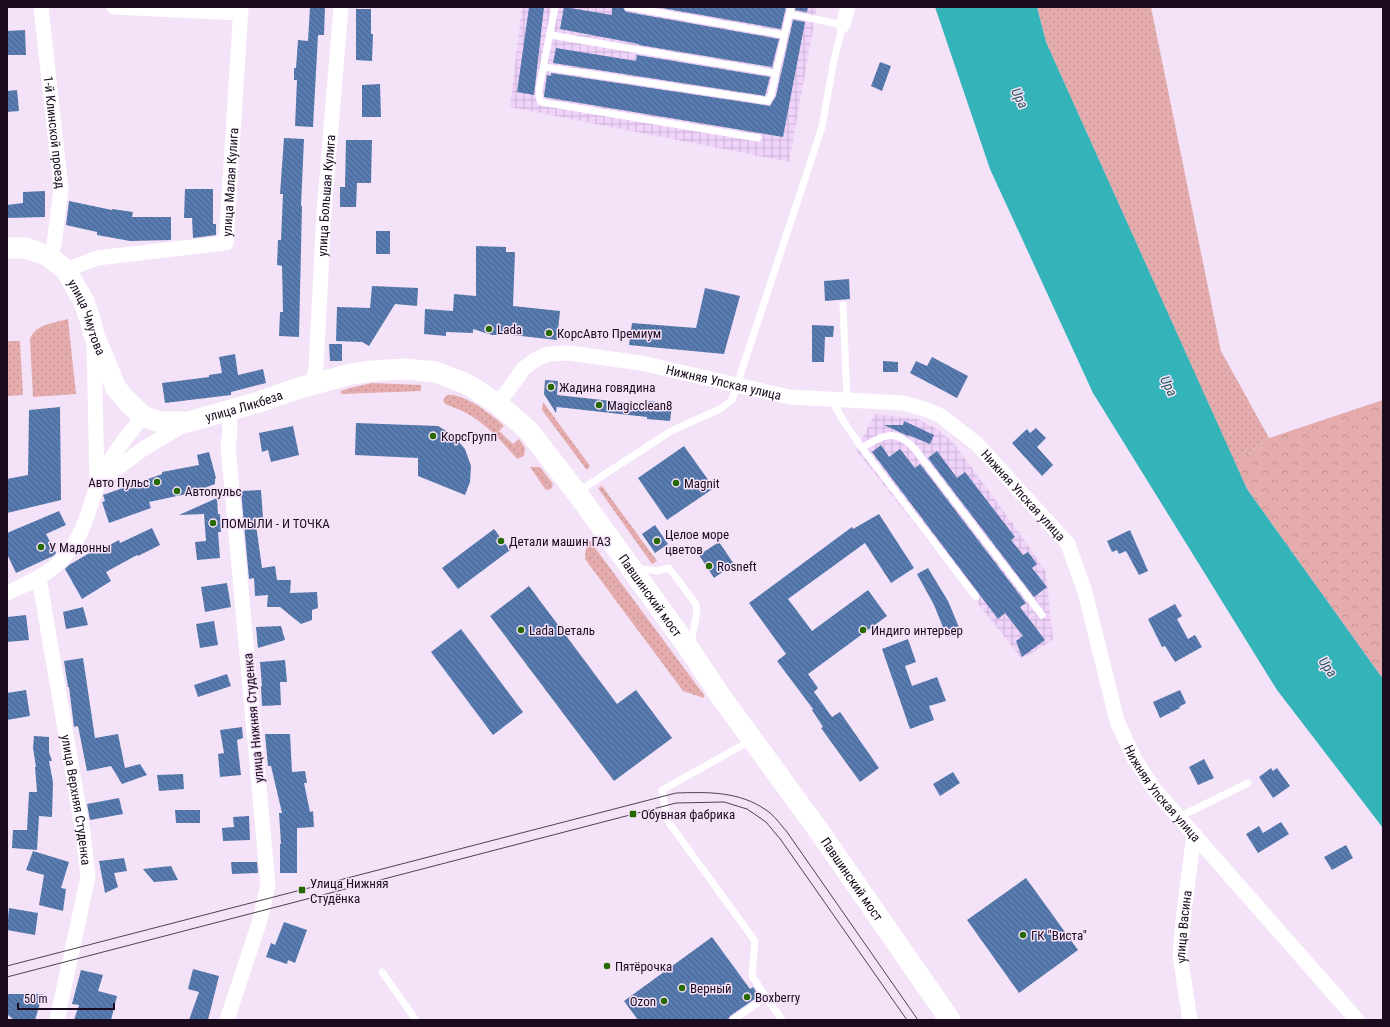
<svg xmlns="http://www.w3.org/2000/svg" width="1390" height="1027" viewBox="0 0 1390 1027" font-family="'Roboto Condensed',sans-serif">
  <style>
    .industrial { fill: url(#industrial-grid) }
    .grass { fill: url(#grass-dots) }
    .forest { fill: url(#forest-crowns) }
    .water { fill: #34b3b8 }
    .building { fill: url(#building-back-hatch) }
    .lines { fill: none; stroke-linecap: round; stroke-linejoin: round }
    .lane { stroke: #fff; stroke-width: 7 }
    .street { stroke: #fff; stroke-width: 15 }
    .secondary { stroke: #fff; stroke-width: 21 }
    .tram { stroke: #4f3f54; stroke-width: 1 }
    .poi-dot { fill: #276900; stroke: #f4e2f9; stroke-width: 1.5 }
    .labels { text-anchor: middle; stroke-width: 3; stroke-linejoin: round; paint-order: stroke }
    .street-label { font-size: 13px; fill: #1a0b1f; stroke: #f4e2f9 }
    .poi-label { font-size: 13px; fill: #1a0b1f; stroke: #f4e2f9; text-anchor: start }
    .water-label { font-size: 14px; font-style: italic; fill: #245859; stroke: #f4e2f9 }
  </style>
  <defs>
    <pattern id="industrial-grid" width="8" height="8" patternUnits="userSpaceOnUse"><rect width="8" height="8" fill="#f0d3fa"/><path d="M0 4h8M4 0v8" fill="none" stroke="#cdb4d6"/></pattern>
    <pattern id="grass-dots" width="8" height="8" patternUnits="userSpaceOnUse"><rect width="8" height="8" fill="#e4acac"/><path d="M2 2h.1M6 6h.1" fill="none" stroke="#c39394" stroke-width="1.8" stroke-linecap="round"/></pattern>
    <pattern id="forest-crowns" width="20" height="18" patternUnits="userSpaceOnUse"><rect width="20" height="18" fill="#e4acac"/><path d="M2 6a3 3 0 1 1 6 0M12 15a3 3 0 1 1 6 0" fill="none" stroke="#c39394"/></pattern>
    <pattern id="building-back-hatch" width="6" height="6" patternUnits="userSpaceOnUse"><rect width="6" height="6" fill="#587baf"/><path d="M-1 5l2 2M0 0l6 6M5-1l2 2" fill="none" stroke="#48638e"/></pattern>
  </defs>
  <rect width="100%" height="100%" fill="#f4e2f9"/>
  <path class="industrial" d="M522 7H817L789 162 510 107Z
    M875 414 918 419 937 429 953 442 1023 538 1046 572 1053 640 1022 659 856 450Z"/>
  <path class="grass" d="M1037 7H1151L1221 351 1269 438 1235 463 1046 42Z
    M68 319 76 394 33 397 30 339C35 324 54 323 68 319Z
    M7 341H20L23 395 7 396Z
    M372 383 421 385V391L342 394 341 393V391L350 388Z
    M447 395C464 393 492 415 504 426L499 431 513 444 519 439 525 448 524 456 517 459C502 442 486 423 466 413 459 409 452 407 445 404L443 400Z
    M543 402 590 466 588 469H586L542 410Z
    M530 467H540L553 484 552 488 548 490 545 489Z
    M602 486 657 561 652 564 598 488Z
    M587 537 704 695V698L683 691 585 559Z"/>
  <path class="forest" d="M1383 400V679L1247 489 1235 463 1269 438Z"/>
  <path class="water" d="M935 7H1037L1046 42 1247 489 1383 679V828L1277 690 1093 393 990 169Z"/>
  <path class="building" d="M310 7H325L324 35H318L313 127 295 126 297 80H294V68H296L298 40 308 41Z
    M529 7H544L534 95 517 92Z
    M564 7 612 15V7H623L625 11 627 12 779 39 772 67 639 45V44L560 29Z
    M656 7H786L781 29Z
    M796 7H808L807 12 795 10Z
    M356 9H371V34H373L372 61 356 60Z
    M793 20 805 22 783 137 544 97V96L547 75 551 76V73L770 106 776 96Z
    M25 30 26 55H7V31Z
    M556 48 636 61 637 55 770 77 765 96 553 63Z
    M880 62 891 66 882 91 871 86Z
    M380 84 381 117H362V85Z
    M17 90 19 111 7 112V91Z
    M284 138 304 139 301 206H302L299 337 279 336 280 312H283L282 266 277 265 278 240H281L283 194H280Z
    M346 140H372L371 183H357L356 207H340V187H345Z
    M185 189H213V224H216V235L193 238 192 218H184Z
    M45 191V217L7 218V205L23 203V192Z
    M69 201 112 210V209L133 212 132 217H171V240L130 241 97 235V232L66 225Z
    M376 231H390V254H376Z
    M476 246 506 247V252H515L513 306 560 311 557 340 512 335H492L473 329V333L446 332V336L424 334 425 309 453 311 454 294 476 296Z
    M849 279 850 299 825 301 824 281Z
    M372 286 418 288 417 306 395 304 369 346 362 342 336 341 337 307 370 308Z
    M705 288 740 296 724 354 629 345 632 323 696 328Z
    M812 325 834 326 833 337H825L824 362H812Z
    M329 344H342V361H330Z
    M235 354 238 375 263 369 266 383 231 392V395L165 403 162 383 209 377V375L222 373 219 357Z
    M932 357 968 376 957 398 910 373 916 361 927 366Z
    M883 361 898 362V372H883Z
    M545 380 558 381 557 395 648 405 649 401 672 404 670 421 647 419V417L557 407V405L556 413 544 394Z
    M60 407 61 500 7 513V479L28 475 29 410Z
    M904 421 934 435 930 444 908 435V436L884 425H903Z
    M356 423 438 426 453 435 465 449 471 466 470 482 465 495 418 476V458L355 455Z
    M293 426 299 455 271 462 268 450 262 452 259 433Z
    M1036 428 1046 438 1037 447 1053 465 1042 476 1012 443 1027 429 1030 433Z
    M881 445 889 457 900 449 915 468 920 464 1026 603 1020 607 1045 640 1022 657 1016 641 1023 636 1005 613 998 619 872 452Z
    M684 446 714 488 667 520 638 478Z
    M937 451 957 478 965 472 1015 537 1011 540 1023 555 1028 552 1037 564 1032 568 1047 587 1034 597 928 458Z
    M209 452 216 478 215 479V484L191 493 149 502 151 508 109 523 102 502 105 501 103 495 162 474V472L199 465 197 455Z
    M261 490 263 518H255L262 568 275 566 277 580H291L290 593 317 592 318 608 312 610V620L301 624 280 607H267L268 595 255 596 254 578 249 579 241 491Z
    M217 498 218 514H220L221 532H218L220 558 197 560 195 542 206 541 204 514 179 515Z
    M59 511 66 525 46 534 56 553 53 556 16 573 7 554V533Z
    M879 514 914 568 891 583 865 543 788 599 812 631 868 590 887 616 808 674 818 688 814 692 832 717 840 712 879 768 860 782 821 728 823 727 812 710 813 709 777 661 786 654 749 603 852 527 853 529Z
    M655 525 668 544 655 553 642 534Z
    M152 528 160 545 138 556 137 555 106 572 111 581 82 599 65 569 69 565 93 551 94 553 119 540 120 543Z
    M494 529 510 550 458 589 442 568Z
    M1130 530 1148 571 1139 575 1126 551 1119 554 1117 550 1112 552 1107 541Z
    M719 542 734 564 714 578 699 555Z
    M928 568 948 601 961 632 947 637 934 605 917 574Z
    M227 583 231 607 205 612 201 587Z
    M529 586 617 704 636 690 672 738 614 781 490 616Z
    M1175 604 1182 616 1177 619 1188 639 1195 635 1202 647 1175 662 1165 646 1162 647 1148 619Z
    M83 607 88 625 66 629 63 612Z
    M26 615 29 640 7 642V617Z
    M214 621 218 645 200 648 196 624Z
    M281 626 285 640 258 648 256 627Z
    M461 629 523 712 493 735 431 652Z
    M908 639 916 662 905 666 912 686 937 677 946 701 929 706 934 720 910 729 882 649Z
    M83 658 95 738 118 734 125 768 140 764 147 775 122 784 111 766 87 771 78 726 74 727 69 687H68L64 661Z
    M285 660 287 682H280L281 705 262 706 261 686H262L260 662Z
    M227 674 231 686 198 697 194 685Z
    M26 690 30 716 7 720V693Z
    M1180 690 1186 703 1179 707 1180 708 1160 718 1153 702Z
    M242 727 243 738 237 740 241 775 220 777 218 754 224 753 220 730Z
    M265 734H290L292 772 305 771 307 783H304L310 812 313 811 314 827 297 828V873H280V844H281L279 813H282L271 766H268Z
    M34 736 49 737V752L52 761H49L53 782 52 817 39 816 37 850 12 848 13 830H27L29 792H37L35 767H36L33 748Z
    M1204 759 1214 778 1198 785 1189 767Z
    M1271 768 1273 771 1277 768 1290 786 1273 798 1259 777Z
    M953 772 960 783 940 796 933 784Z
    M183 774 184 789 159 791 157 775Z
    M119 798 123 814 90 820 87 804Z
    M175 810H200V823H176Z
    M249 816 250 840 223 841 222 828 234 827 233 817Z
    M1281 822 1289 834 1258 853 1246 834 1259 826 1263 833Z
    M1346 845 1353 858 1332 870 1324 857Z
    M33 851 69 862 61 888 66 889 63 911 39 905 44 875 26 870Z
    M124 858 127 871 114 873 118 887 105 893 99 861Z
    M231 862H257L258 873 232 874Z
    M171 866 178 880 154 882 143 869Z
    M1026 878 1078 950 1019 993 967 920Z
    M9 908 38 913 35 935 7 930Z
    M284 922 307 930 295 963 288 960 287 964 266 957 271 943 275 945Z
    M712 937 750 989 753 987 759 996 730 1016 728 1020H638L624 1001Z
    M193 969 219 976 208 1020H189L199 992 188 989Z
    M81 970 103 975 98 991 117 996 111 1020H74L79 1005 72 1004Z
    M7 994H43L35 1020H14L7 1014Z"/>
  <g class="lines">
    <path class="lane" d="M555 7 539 89V97L541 102 758 138
      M628 7 784 35
      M551 35 775 73
      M544 67 768 101 771 95 791 7
      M843 305 847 400
      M831 399 844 422 862 448 976 597
      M862 448C883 435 895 428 914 448L1042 615
      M579 491 671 431 720 409 732 400 822 127 834 60 843 25 790 14
      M636 568 657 571 669 568 696 604 697 611 691 644
      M750 741 662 790 667 820 755 941 752 976 782 1020
      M1179 817 1248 783
      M382 972 416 1020
      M733 1020 766 997"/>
    <g class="street">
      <path id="s1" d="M41 7 61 189 54 245 48 256"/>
      <path d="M114 7 241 13"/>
      <path d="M843 25 848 7"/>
      <path id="s2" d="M66 270 97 258 226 243 241 7"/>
      <path d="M94 343 97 483"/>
      <path id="s3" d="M313 384 316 369 324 212 341 7"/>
      <path id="s4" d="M498 404 524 368 535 360 548 354 569 353 641 363 789 397 903 403 928 410 941 416 977 444 1068 544 1085 592 1117 721 1134 758 1154 789 1357 1020"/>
      <path d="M104 478 143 449 188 422"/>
      <path id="s5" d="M39 578 83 833 88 877 57 1020"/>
      <path d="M7 593C47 575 70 563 86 519 91 507 93 494 99 482 109 457 127 437 143 416"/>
      <path d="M227 1020 260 920 268 885 228 446 230 433 229 410"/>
      <path id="s6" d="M1190 1020 1180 955 1184 912 1194 834"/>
    </g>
    <path class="secondary" id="s7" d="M7 248H26L48 256 66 270 84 302 90 319 94 335 116 388 126 400 143 416 159 422H188L259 402 299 388 351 374 372 371 405 369 436 372 467 384 498 404 528 430 577 493 690 650 719 694 819 831 950 1020"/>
    <path class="tram" d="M7 966 676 793C707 792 739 791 766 810 774 815 781 825 787 832L918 1020
      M7 977 676 803 724 802 747 809 766 822 781 840 907 1020"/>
  </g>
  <g class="poi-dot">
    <circle cx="489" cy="329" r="4"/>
    <circle cx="549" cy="333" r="4"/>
    <circle cx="551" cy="387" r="4"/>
    <circle cx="599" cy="405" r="4"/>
    <circle cx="433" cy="436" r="4"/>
    <circle cx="157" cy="482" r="4"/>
    <circle cx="676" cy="483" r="4"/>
    <circle cx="177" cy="491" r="4"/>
    <circle cx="213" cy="523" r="4"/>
    <circle cx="501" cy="541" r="4"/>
    <circle cx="657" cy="541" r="4"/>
    <circle cx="41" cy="547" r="4"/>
    <circle cx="709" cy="566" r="4"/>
    <circle cx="521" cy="630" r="4"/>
    <circle cx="863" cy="630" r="4"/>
    <rect x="629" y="810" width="8" height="8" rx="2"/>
    <rect x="298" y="886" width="8" height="8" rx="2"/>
    <circle cx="1023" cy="935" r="4"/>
    <circle cx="607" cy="966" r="4"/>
    <circle cx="682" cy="988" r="4"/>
    <circle cx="747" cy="997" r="4"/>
    <circle cx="664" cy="1001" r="4"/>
  </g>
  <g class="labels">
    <g class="street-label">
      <text dy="5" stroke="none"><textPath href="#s1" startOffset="126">1-й Клинской проезд</textPath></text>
      <text dy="5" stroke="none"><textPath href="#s2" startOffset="224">улица Малая Кулига</textPath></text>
      <text dy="5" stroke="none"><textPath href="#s3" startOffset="189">улица Большая Кулига</textPath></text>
      <text dy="5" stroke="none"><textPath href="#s7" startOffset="117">улица Чмутова</textPath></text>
      <text dy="5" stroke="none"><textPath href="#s4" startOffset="251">Нижняя Упская улица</textPath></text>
      <text dy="5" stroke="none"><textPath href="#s7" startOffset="337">улица Ликбеза</textPath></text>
      <text dy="5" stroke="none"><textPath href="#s4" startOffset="587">Нижняя Упская улица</textPath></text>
      <text dy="5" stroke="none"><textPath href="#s7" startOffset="850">Павшинский мост</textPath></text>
      <text transform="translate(253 718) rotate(-95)" y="5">улица Нижняя Cтуденкa</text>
      <text dy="5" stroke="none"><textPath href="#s4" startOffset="923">Нижняя Упская улица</textPath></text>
      <text dy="5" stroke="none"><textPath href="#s5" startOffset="225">улица Верхняя Студенка</textPath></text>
      <text dy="5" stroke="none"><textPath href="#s7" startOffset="1198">Павшинский мост</textPath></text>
      <text dy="5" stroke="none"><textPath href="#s6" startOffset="94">улица Васина</textPath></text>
    </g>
    <g class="poi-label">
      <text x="497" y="334">Lada</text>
      <text x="557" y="338">КорсАвто Премиум</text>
      <text x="559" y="392">Жадина говядина</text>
      <text x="607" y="410">Magicclean8</text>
      <text x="441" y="441">КорсГрупп</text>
      <text x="149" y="487" text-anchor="end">Авто Пульс</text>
      <text x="684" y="488">Magnit</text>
      <text x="185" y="496">Автопульс</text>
      <text x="221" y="528">ПОМЫЛИ - И ТОЧКА</text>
      <text x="665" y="539">Целое море<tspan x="665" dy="15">цветов</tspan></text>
      <text x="509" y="546">Детали машин ГАЗ</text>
      <text x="49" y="552">У Мадонны</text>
      <text x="717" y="571">Rosneft</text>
      <text x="529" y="635">Lada Dеталь</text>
      <text x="871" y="635">Индиго интерьер</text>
      <text x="641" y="819">Обувная фабрика</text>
      <text x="310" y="888">Улица Нижняя<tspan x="310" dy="15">Студёнка</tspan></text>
      <text x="1031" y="940">ГК "Виста"</text>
      <text x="615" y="971">Пятёрочка</text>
      <text x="690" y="993">Верный</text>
      <text x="755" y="1002">Boxberry</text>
      <text x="656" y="1006" text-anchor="end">Ozon</text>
    </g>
    <g class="water-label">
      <text transform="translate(1020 98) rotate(63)" y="5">Upa</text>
      <text transform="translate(1169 386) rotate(63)" y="5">Upa</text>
      <text transform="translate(1328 667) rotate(55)" y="5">Upa</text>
    </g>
  </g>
  <rect width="1390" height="1027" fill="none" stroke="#1a0b1f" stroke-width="16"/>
  <path d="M18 1003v6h96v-6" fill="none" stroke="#1a0b1f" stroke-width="2"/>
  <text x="24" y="1003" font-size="12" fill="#1a0b1f" stroke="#f4e2f9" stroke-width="3" paint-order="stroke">50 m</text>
</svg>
